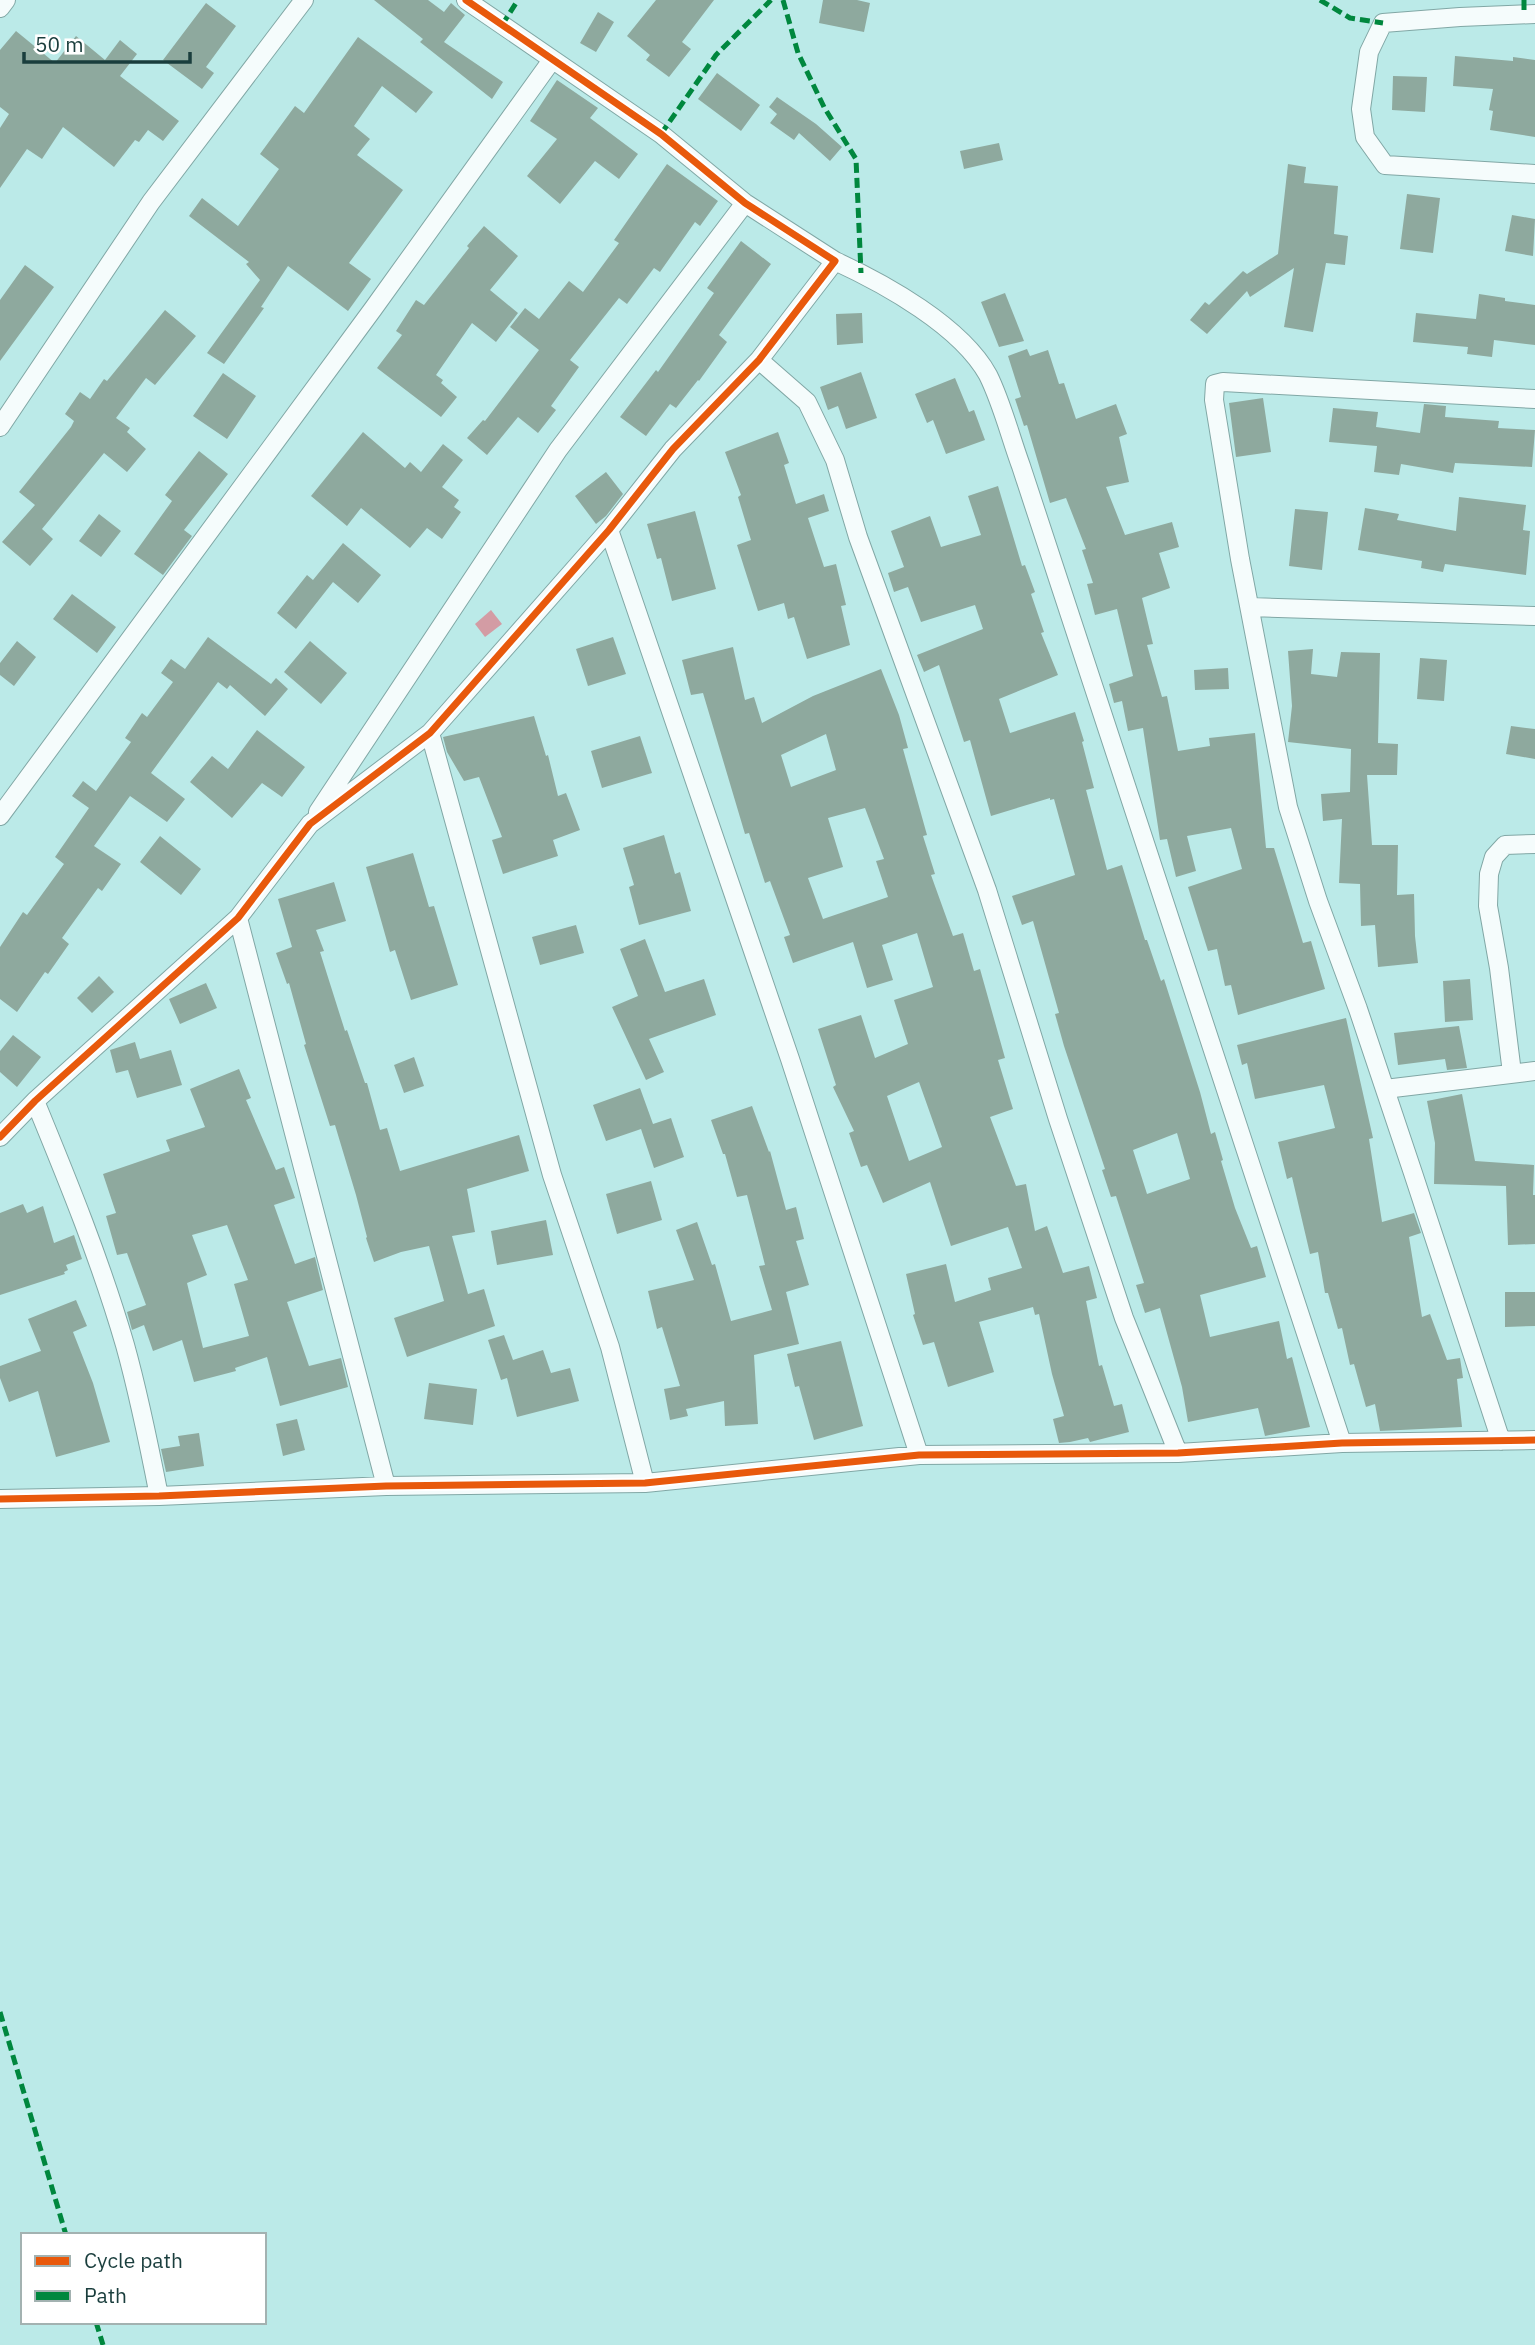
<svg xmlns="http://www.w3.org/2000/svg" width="1535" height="2345" viewBox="0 0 1535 2345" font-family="'IBM Plex Sans',sans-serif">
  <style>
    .water { fill: #d39ca4 }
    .building { fill: #8ea99e; fill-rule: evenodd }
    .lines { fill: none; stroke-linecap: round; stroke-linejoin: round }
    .minor-casing { stroke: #81a7a5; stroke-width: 20 }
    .minor { stroke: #f5fcfc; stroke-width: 18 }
    .quiet { stroke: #00873e; stroke-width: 5; stroke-dasharray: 10 5; stroke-linecap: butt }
    .cycleway-casing { stroke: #fff; stroke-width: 11 }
    .cycleway { stroke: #e8590c; stroke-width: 7 }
  </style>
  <rect width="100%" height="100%" fill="#bbeae8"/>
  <path class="water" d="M491 610 502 624 485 637 475 624Z"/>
  <path class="building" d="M374 0H428L444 12 451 3 465 15 444 42 503 82 492 99 420 42 423 39Z
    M656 0H714L682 42 691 49 669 77 646 60 650 55 627 36Z
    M823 0H857L870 3 864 32 819 23Z
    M206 3 236 26 206 67 214 73 202 89 163 60Z
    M598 12 614 22 596 52 580 43Z
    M16 31 55 63 76 36 105 60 120 40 137 54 120 76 179 121 163 141 148 130 139 142 135 140 114 167 63 127 42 159 27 149 0 188V128L9 114 0 107V50Z
    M358 37 433 92 416 113 382 86 354 126 370 139 357 155 403 190 349 263 371 279 348 311 288 266 261 307 264 308 224 364 207 353 260 280 246 264 249 262 189 216 202 198 238 226 279 169 260 154 295 106 304 113Z
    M1455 56 1513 61V57L1535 60V137L1490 130 1493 111 1489 110 1493 89 1453 86Z
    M717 73 760 105 741 131 698 99Z
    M1393 76 1427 77 1425 112 1392 110Z
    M557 80 598 108 590 118 638 154 619 179 595 161 560 204 527 176 557 139 530 121Z
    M777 97 816 124 842 147 830 161 799 133 794 140 770 123 777 114 769 107Z
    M999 143 1003 160 964 169 960 151Z
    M667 164 718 201 700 226 695 222 660 272 654 268 627 304 619 298 570 360 579 367 551 406 556 410 538 433 518 417 487 455 467 438 483 420 485 421 539 350 510 327 525 308 539 319 569 281 583 292 619 243 614 240Z
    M1288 164 1306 167 1304 183 1338 186 1334 234 1348 236 1345 265 1326 263 1313 332 1284 327 1294 268 1250 297 1247 291 1207 334 1190 320 1205 302 1209 305 1243 271 1247 274 1278 254Z
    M1407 194 1440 198 1433 253 1400 249Z
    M1512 215 1535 219 1533 256 1505 251Z
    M484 226 518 256 490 290 518 313 496 342 472 323 436 375 443 380 441 383 457 397 441 417 377 368 402 335 396 331 416 300 424 305 469 248 467 246Z
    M741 241 771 264 719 335 727 342 699 381 698 380 676 408 670 404 646 436 620 417 656 370 658 372 714 293 707 288Z
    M25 265 54 287 0 361V300Z
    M1005 293 1024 341 999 347 981 302Z
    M1479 294 1505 298V301L1535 305V345L1494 340 1492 357 1467 354 1468 347 1413 342 1416 313 1476 319Z
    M165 310 196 336 155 385 146 378 116 418 130 428 127 432 146 449 127 472 104 453 42 529 53 539 30 566 2 542 35 505 19 492 71 427 74 421 65 414 80 392 90 399 104 379 107 381Z
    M862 313 863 343 837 345 836 314Z
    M1027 349 1030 356 1048 350 1059 384 1064 383 1076 419 1116 404 1127 434 1119 437 1129 482 1106 487 1125 535 1172 522 1179 547 1159 553 1170 588 1142 598 1153 644 1147 645 1162 697 1167 696 1178 751 1210 746 1209 738 1255 733 1266 848H1274L1303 943 1311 941 1325 989 1238 1015 1231 985 1225 986 1217 949 1208 951 1188 887 1242 869 1231 828 1187 836 1196 871 1176 877 1167 839 1160 840 1143 728 1128 731 1122 701 1114 703 1109 684 1133 676 1117 609 1095 615 1087 584 1093 583 1082 550 1086 549 1066 498 1050 503 1027 425 1024 426 1015 399 1021 397 1008 356Z
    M861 372 877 418 846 429 838 406 828 410 820 387Z
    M223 373 256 396 227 439 193 416Z
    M955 378 969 412 974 410 985 440 946 454 933 420 927 423 915 394Z
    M1263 398 1271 452 1236 457 1229 403Z
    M1424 404 1446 406 1445 417 1499 421 1498 428 1535 430 1532 467 1455 463 1453 473 1401 464 1399 475 1374 472 1377 446 1329 442 1333 408 1378 412 1376 427 1420 433Z
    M363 432 405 468 410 462 421 472 443 444 463 460 442 487 459 500 454 507 461 512 442 539 427 528 410 548 361 508 347 526 311 496Z
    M778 432 789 463 784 465 796 504 824 494 829 511 808 518 824 567 836 564 846 605 841 606 850 645 807 659 794 617 788 619 784 603 758 611 737 545 751 540 738 497 741 495 725 452Z
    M199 451 228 474 184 530 192 536 163 575 134 554 172 501 165 495Z
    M606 472 623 494 606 516 596 524 575 496Z
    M998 486 1022 566 1025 565 1035 592 1031 594 1044 632 1041 633 1058 675 999 699 1010 733 1075 712 1084 741 1082 742 1094 788 1086 790 1107 870 1122 865 1145 940H1147L1161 981 1164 979 1200 1092 1211 1134 1215 1132 1223 1160 1221 1161 1235 1208 1251 1248 1257 1246 1266 1277 1200 1295 1210 1337 1279 1321 1287 1359 1292 1357 1310 1427 1265 1436 1258 1408 1188 1422 1182 1387 1160 1308 1145 1313 1136 1285 1144 1283 1116 1196 1111 1197 1102 1170 1105 1169 1064 1046 1055 1014 1059 1013 1033 921 1022 925 1012 896 1075 875 1054 799 1050 800V798L991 816 970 740 964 742 939 665 924 672 917 655 983 629 975 605 921 622 908 587 894 592 888 573 904 567 891 531 930 516 941 547 981 535 968 496ZM1177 1133 1190 1179 1147 1194 1133 1150Z
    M1459 497 1526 505 1523 530 1530 531 1526 575 1445 564 1443 572 1421 568 1422 561 1358 550 1365 508 1399 514 1397 520 1456 531Z
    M1295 509 1328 512 1322 570 1289 566Z
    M695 511 716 589 672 601 661 558 657 559 647 524Z
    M99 514 121 531 101 557 79 541Z
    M343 543 381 575 358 603 333 582 296 629 277 613 307 575 313 580Z
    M72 594 116 627 97 653 53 619Z
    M208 637 271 684 276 678 288 689 265 716 230 685 227 689 218 682 151 773 185 799 167 822 130 796 94 846 121 864 102 891 98 888 62 938 69 944 48 974 45 972 17 1012 0 999V947L23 912 27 915 64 864 55 857 89 808 72 796 83 781 96 791 131 742 125 738 142 713 147 717 173 682 161 673 171 659 185 669Z
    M613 637 626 674 588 686 576 649Z
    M17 641 36 657 14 686 0 675V663Z
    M310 641 347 673 321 704 284 672Z
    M733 647 745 700 754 697 762 723 813 696 881 669 899 715 908 748 903 749 927 835 923 836 935 874 931 875 953 936 963 933 974 971 980 969 1005 1058 998 1060 1013 1109 990 1117 1016 1186 1026 1184 1035 1231 1047 1226 1063 1273 1089 1266 1097 1298 1086 1301 1099 1366 1102 1365 1114 1406 1122 1404 1129 1432 1090 1442 1088 1438 1070 1442 1059 1443 1053 1419 1064 1416 1052 1374 1039 1314 1035 1315 1033 1307 979 1322 994 1372 948 1387 934 1342 923 1345 913 1315 915 1314 906 1274 946 1264 955 1302 991 1290 988 1278 1022 1268 1008 1227 951 1246 930 1182 883 1203 867 1165 861 1167 849 1133 854 1131 833 1087 836 1085 818 1029 861 1015 875 1058 908 1044 894 1000 933 987 917 933 882 945 893 980 867 988 853 942 793 963 784 937 790 935 770 881 765 883 749 833 745 834 703 693 691 695 682 660ZM826 734 836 770 791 787 781 755ZM865 808 884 859 876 861 888 897 823 919 808 878 843 867 828 818ZM919 1082 942 1147 909 1161 887 1096Z
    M1313 649 1311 674 1337 677 1341 652 1380 653 1378 743 1398 744 1397 775H1367L1372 845H1398L1397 895 1414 894 1415 936 1418 963 1378 967 1375 925 1361 926 1360 884 1339 883 1342 819 1323 821 1321 794 1350 792 1351 749 1288 742 1292 706 1288 651Z
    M1420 658 1447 660 1444 701 1417 699Z
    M1228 668 1229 689 1195 690 1194 670Z
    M534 716 546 756 548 755 558 796 566 793 580 830 553 840 558 856 503 874 492 840 502 837 479 777 464 781 447 752 443 737Z
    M1511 726 1535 729V759L1506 754Z
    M257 730 305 767 282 797 262 783 232 818 190 782 212 756 228 769Z
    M640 736 652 773 602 788 591 751Z
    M664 835 675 874 680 872 691 911 639 925 629 887 634 885 623 848Z
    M160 836 201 869 181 895 140 862Z
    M413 853 429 907 434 906 458 985 411 1000 395 950 390 952 366 867Z
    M334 882 346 921 316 930 324 951 320 952 345 1031 347 1030 365 1083H367L380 1130 387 1128 400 1171 519 1135 529 1171 467 1189 475 1232 452 1236 468 1294 484 1289 495 1326 407 1357 394 1318 444 1301 429 1246 401 1252 374 1262 366 1238 367 1237 356 1195 335 1125 330 1126 304 1045 306 1044 289 983 287 984 276 953 292 947 278 899Z
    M576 925 584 953 540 965 532 937Z
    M645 939 665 992 704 979 716 1015 649 1039 664 1072 646 1080 612 1007 638 996 620 949Z
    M99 976 114 992 92 1013 77 998Z
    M1470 979 1473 1020 1445 1022 1443 981Z
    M206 983 217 1008 180 1024 169 999Z
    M1346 1018 1373 1138 1369 1139 1382 1222 1414 1213 1421 1233 1409 1237 1422 1317 1430 1314 1447 1360 1460 1358 1463 1378 1457 1379 1462 1427 1380 1431 1375 1404 1366 1407 1354 1364 1350 1365 1342 1328 1338 1329 1328 1293H1325L1318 1252 1310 1254 1292 1177 1287 1179 1278 1142 1335 1128 1324 1085 1255 1099 1247 1063 1242 1065 1237 1045Z
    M1459 1026 1467 1068 1447 1070 1445 1059 1398 1065 1394 1033Z
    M13 1035 41 1057 17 1087 0 1072V1051Z
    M135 1042 140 1059 171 1050 182 1085 137 1098 128 1070 116 1073 110 1050Z
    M414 1057 424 1086 404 1093 394 1065Z
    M239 1069 251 1098 246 1100 276 1170 284 1167 295 1198 274 1205 295 1264 315 1257 323 1290 287 1302 309 1366 341 1358 348 1387 280 1406 267 1357 235 1368 236 1371 194 1382 182 1340 153 1351 144 1325 132 1330 127 1312 146 1305 127 1253 117 1255 106 1216 116 1213 103 1174 170 1151 166 1140 205 1127 190 1089ZM227 1225 248 1280 234 1284 249 1336 203 1348 187 1283 207 1275 192 1235Z
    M640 1088 653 1124 671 1118 684 1157 654 1168 641 1129 606 1141 593 1105Z
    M1462 1094 1475 1161 1534 1165 1533 1195H1535V1244L1508 1245 1506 1186 1434 1184 1435 1143 1427 1101Z
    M752 1106 769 1152 770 1151 786 1210 796 1207 804 1239 796 1241 809 1285 786 1292 799 1344 754 1355 758 1424 725 1426 724 1401 686 1409 688 1416 670 1420 664 1389 680 1386 662 1327 657 1329 648 1291 694 1280 676 1230 697 1222 712 1265 715 1264 731 1321 772 1310 759 1266 765 1265 747 1195 737 1197 725 1154H723L711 1120Z
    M651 1181 662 1220 617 1234 606 1194Z
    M23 1204 27 1213 43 1206 54 1243 74 1235 82 1259 66 1265 68 1270 64 1272 65 1274 0 1295V1213Z
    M546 1220 553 1255 497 1265 491 1231Z
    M1505 1292H1535V1326L1505 1327Z
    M76 1300 87 1326 73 1332 93 1383 110 1442 56 1457 38 1391 9 1402 0 1378V1366L41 1351 28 1319Z
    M504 1335 513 1360 543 1350 551 1373 570 1368 579 1401 517 1417 507 1378 501 1380 488 1340Z
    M841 1341 863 1426 814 1440 799 1386 795 1387 787 1354Z
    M429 1383 477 1389 473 1425 424 1419Z
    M297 1419 305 1450 283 1456 276 1424Z
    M199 1433 204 1466 166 1472 161 1449 180 1446 178 1436Z"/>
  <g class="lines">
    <defs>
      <path id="minor" d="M0 8 6 0
        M1535 14 1460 17 1383 23 1369 52 1361 109 1365 137 1385 165 1535 174
        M835 261C885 284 961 326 988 375 1002 403 1010 436 1021 466L1342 1443
        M759 360 807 402 835 460 858 537 987 890 1058 1119 1124 1318 1178 1453
        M0 427 151 202 304 0
        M609 530 790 1059 919 1455
        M1250 607 1535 616
        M430 733 552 1175 610 1347 645 1483
        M318 812 558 450 745 203
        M0 816 373 309 552 60
        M238 918 386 1486
        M1512 1073 1499 968 1488 906 1489 874 1494 857 1505 845 1535 844
        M1385 1089 1535 1071
        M35 1101C68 1181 101 1262 125 1345 139 1395 149 1445 159 1496
        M0 1137 35 1101 238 918 310 824 430 733 609 530 673 449 759 360 835 261 745 203 661 134 466 0
        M1501 1441 1413 1173 1358 1009 1318 901 1288 807 1240 559 1214 400 1215 384 1223 382 1535 399
        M0 1499 159 1496 386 1486 645 1483 919 1455 1178 1453 1342 1443 1535 1440"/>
    </defs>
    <use href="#minor" class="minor-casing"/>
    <use href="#minor" class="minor"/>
    <path class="quiet" d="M783 0 798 53 824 107 856 159 861 273
      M1320 0 1350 18 1383 23
      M1524 0V14
      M502 25 518 0
      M661 134 716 55 771 0
      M0 2012 66 2235
      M96 2322 103 2345"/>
    <defs>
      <path id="cycleway" d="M0 1137 35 1101 238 918 310 824 430 733 609 530 673 449 759 360 835 261 745 203 661 134 466 0
        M0 1499 159 1496 386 1486 645 1483 919 1455 1178 1453 1342 1443 1535 1440"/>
    </defs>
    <use href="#cycleway" class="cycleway-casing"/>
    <use href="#cycleway" class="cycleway"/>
  </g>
  <rect x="21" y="2233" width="245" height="91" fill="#ffffff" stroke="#a3b2b1" stroke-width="2"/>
  <rect x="35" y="2256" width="35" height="10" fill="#e8590c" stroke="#a3b2b1" stroke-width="2"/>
  <text x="84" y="2268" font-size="21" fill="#1a3e3d">Cycle path</text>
  <rect x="35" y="2291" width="35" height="10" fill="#00873e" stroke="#a3b2b1" stroke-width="2"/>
  <text x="84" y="2303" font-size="21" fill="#1a3e3d">Path</text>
  <path d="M24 52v10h166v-10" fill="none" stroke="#1a3e3d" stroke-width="3.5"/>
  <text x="35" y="52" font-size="21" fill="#1a3e3d" stroke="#ffffff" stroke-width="5" paint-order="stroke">50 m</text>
</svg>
